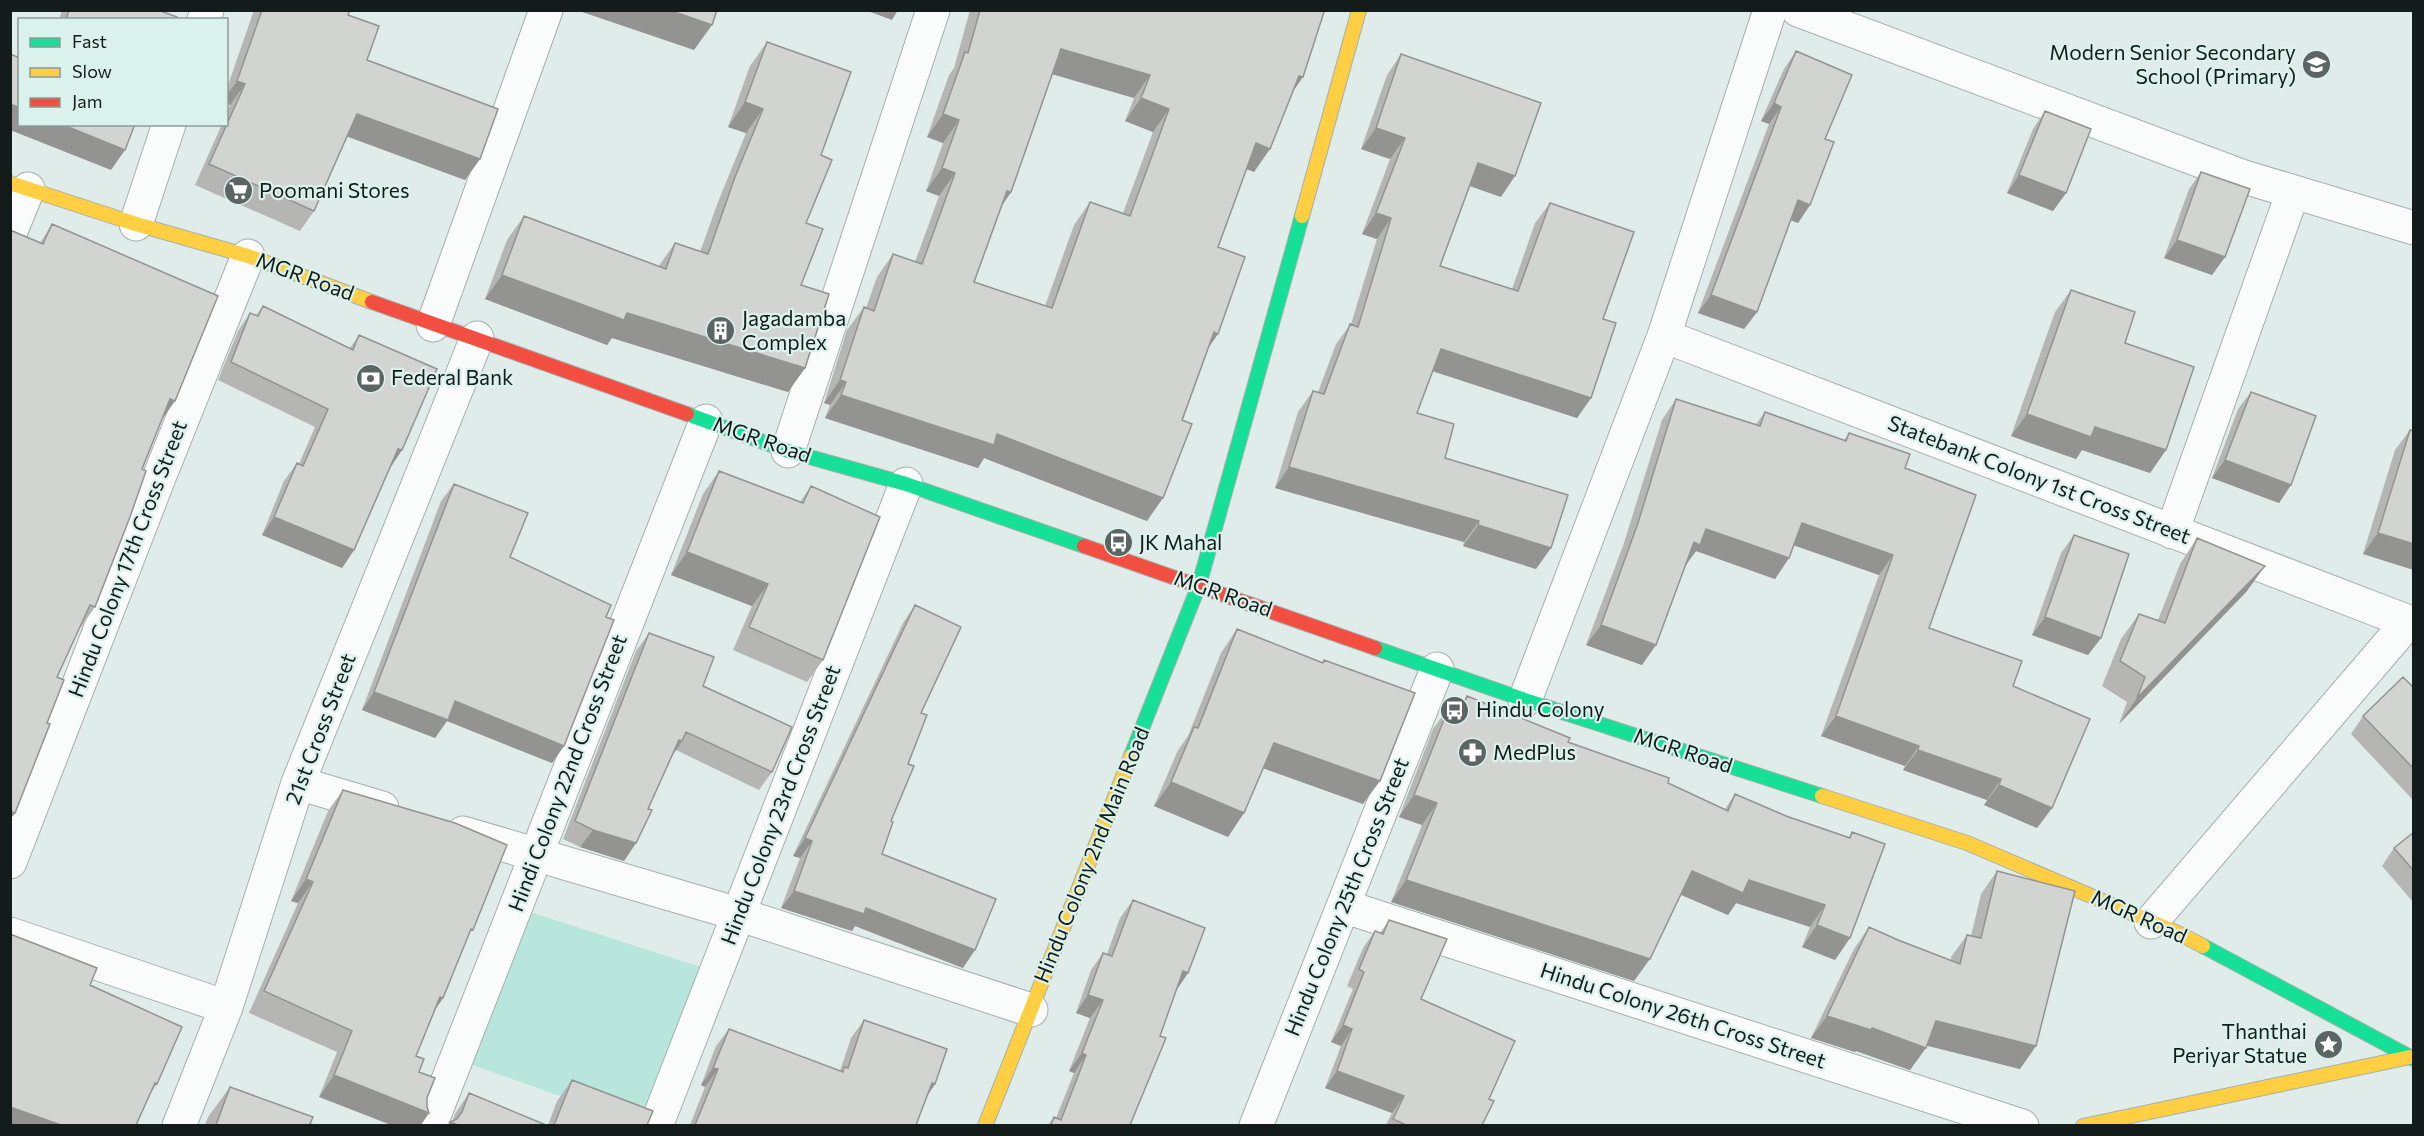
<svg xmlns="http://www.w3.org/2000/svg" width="2424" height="1136" viewBox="0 0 2424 1136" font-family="Commissioner,sans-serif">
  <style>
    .green { fill: #b8e6dc }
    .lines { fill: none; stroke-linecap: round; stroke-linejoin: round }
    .street-casing { stroke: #a6b0ad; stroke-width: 35 }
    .fast-casing { stroke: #a6b0ad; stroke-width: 16 }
    .slow-casing { stroke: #a6b0ad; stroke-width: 16 }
    .jam-casing { stroke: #a6b0ad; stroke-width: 16 }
    .street { stroke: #fafcfc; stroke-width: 33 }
    .fast { stroke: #16e098; stroke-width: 14 }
    .slow { stroke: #ffcf43; stroke-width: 14 }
    .jam { stroke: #f24e42; stroke-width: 14 }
    .wall { fill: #b5b6b4; fill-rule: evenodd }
    .shaded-wall { fill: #939492 }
    .building { fill: #d2d4d1; stroke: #939492; stroke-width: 1.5; fill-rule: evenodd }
    .labels { text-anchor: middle; stroke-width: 4.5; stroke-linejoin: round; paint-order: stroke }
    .poi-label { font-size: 21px; fill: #141c1b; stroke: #dbf1ec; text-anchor: start }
    .street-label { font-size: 21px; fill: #141c1b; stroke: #dbf1ec }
  </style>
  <rect width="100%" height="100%" fill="#e0ece9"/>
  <path class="green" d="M524 910 704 968 642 1125 464 1062Z"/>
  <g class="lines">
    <defs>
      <path id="street" d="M1798 10 2241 176 2414 228
        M204 20 207 10
        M136 224 169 124
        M10 233 28 189
        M433 325 546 10
        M1664 336 2414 624
        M788 451 933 10
        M2172 532 2293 192
        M1525 700 1664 336 1770 10
        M298 783 382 808
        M463 833 738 914 1031 1010
        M10 862 158 480 248 256
        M1343 906 2022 1126
        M2151 922 2408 622
        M10 934 226 1007
        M179 1126 226 1007 298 783 477 338
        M430 1126 706 421
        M656 1126 906 484
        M1256 1126 1437 669"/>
      <path id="fast" d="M687 414 788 451 906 484 1084 546
        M1375 648 1525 700 1822 796
        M1131 756 1199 585 1302 216
        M2203 946 2414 1059"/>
      <path id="slow" d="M10 183 136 224 248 256 372 302
        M1302 216 1359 10
        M1822 796 1967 843 2180 934 2203 946
        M985 1126 1131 756
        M2083 1126 2410 1057"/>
      <path id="jam" d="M372 302 687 414
        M1084 546 1375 648"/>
    </defs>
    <use href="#street" class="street-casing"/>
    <use href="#fast" class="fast-casing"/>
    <use href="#slow" class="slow-casing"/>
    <use href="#jam" class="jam-casing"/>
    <use href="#street" class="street"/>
    <use href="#fast" class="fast"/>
    <use href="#slow" class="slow"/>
    <use href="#jam" class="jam"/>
  </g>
  <path class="wall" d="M62 10H158L176 20H59Z
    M254 10H350L348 15 367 60 480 159 465 180 347 136 314 211 300 231 195 185 222 124H226V114L230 105 226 103V91Z
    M970 10H1319L1292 93 1254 172 1246 169 1218 247 1209 347 1147 521 984 458 978 468 825 418 830 405 824 403 847 330 864 307 866 308 877 277 893 254 915 262 939 196 926 191 943 143 927 137 949 75 954 68ZM1052 74 1134 98 1125 121 1153 132 1123 213 1090 202 1074 225 1045 306 974 282 1002 206 1011 192Z
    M767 42 821 155 806 223 801 285 805 368 788 392 612 338 607 345 485 299 507 240 524 216 658 267 675 243 700 252 718 202 746 133 728 127 750 66Z
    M1796 51 1825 139 1810 205 1798 223 1790 220 1757 312 1744 329 1698 313 1769 124 1761 121 1784 69Z
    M1401 54 1501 197 1470 186 1440 266 1512 289 1535 223 1550 203 1603 319 1591 398 1577 418 1432 371 1417 413 1445 458 1536 569 1463 546 1464 542 1275 488 1298 412 1313 391 1318 392 1336 344 1351 324 1377 239 1362 234 1390 159 1361 149 1387 75Z
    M2045 111 2066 193 2053 211 2007 193 2033 129Z
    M2201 172 2225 257 2212 275 2164 258 2189 189Z
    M52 224 161 421 142 469 95 607 81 627H80L57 677 40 243Z
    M2071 290 2125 343 2166 450 2150 473 2082 450 2076 459 2011 436 2055 312Z
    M263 306 350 348 359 335 402 450 390 468 354 550 342 568 262 535 284 481 297 463 299 464 315 427 218 380 238 331 250 313 256 316Z
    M2251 392 2291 485 2279 503 2212 478 2238 409Z
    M1676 399 1756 424 1765 412 1844 440 1849 433 1905 468 1929 628 2013 686 2052 808 2037 828 1984 805 1987 800 1903 770 1905 766 1821 736 1879 575 1794 545 1789 558 1775 579 1696 551 1685 565 1642 665 1586 645 1624 543 1662 420Z
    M2410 430 2414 431V570L2363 554 2395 450Z
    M719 471 800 502 811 486 823 660 807 682 733 650 752 606 671 575 703 494Z
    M454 484 510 557 564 746 552 763 447 721 435 738 362 710 441 501Z
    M2074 535 2101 638 2088 655 2032 635 2061 553Z
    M2197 538 2247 591 2119 724 2127 702 2102 686 2121 639 2139 614 2158 620 2180 564Z
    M915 605 921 713 882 854 963 968 855 926 852 931 781 908 800 858 793 856 903 623Z
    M1237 629 1322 663 1324 660 1363 804 1263 768 1228 837 1154 806 1178 750 1188 736 1221 653Z
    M649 633 703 686 772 772 759 790 676 750 672 755 648 809 636 843 624 861 580 847 563 839 636 651Z
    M2414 688V799L2413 800 2351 734 2363 716Z
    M1467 696 1568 742 1668 783 1725 809 1735 794 1786 816 1849 837 1852 832 1850 938 1835 960 1802 947 1810 927 1736 903 1728 915 1681 895 1634 981 1391 902 1422 825 1399 817 1433 729 1449 707 1457 710Z
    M343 790 467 938 443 998 435 1009 319 1097 337 1052 249 1013 298 903 291 901 328 811Z
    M2414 832V903L2382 866 2394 848Z
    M1997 871 2020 1069 1927 1045 1910 1070 1856 1051 1855 1052 1811 1038 1854 949 1869 927 1898 940 1951 960V957L1967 935 1971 936 1981 894Z
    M1133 900 1176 990 1130 1125H1048L1054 1117 1056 1118 1074 1073 1069 1071 1090 1018 1076 1013 1091 970 1103 953 1107 954 1120 918Z
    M1389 920 1421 999 1489 1099 1482 1125H1386L1392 1113 1325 1088 1341 1046 1331 1042 1353 989 1347 986 1363 948 1375 931 1380 933Z
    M90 985 157 1084 149 1095Z
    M864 1020 935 1084 927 1096 916 1125H690L705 1087 701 1085 716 1046 729 1029 840 1071 851 1038Z
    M572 1080 647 1125H548L557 1101Z
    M230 1087 310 1124 314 1125H205L208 1117Z
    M469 1093 546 1125 452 1122 455 1114Z"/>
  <path class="shaded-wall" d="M584 10H669L712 25 694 50 582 12Z
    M865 10H898L892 20Z
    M1061 49 1150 75 1134 98 1045 72Z
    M1299 76 1303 77 1287 100Z
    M237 81 245 84 230 105 226 103V96Z
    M1141 98 1169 109 1153 132 1125 121Z
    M745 102 763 109 746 133 728 127Z
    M1774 103 1781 107 1769 124 1761 121Z
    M10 104 20 108V124H61L125 150 111 170 10 130Z
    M357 114 480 159 465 180 343 135Z
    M943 114 959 120 943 143 927 137Z
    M1376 128 1405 138 1390 159 1361 149Z
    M1256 143 1270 149 1254 172 1240 166Z
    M1478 163 1515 176 1501 197 1464 184Z
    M942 168 955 173 939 196 926 191Z
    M2019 175 2066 193 2053 211 2007 193Z
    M1007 191 1011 192 995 215Z
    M1798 200 1810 205 1798 223 1785 218Z
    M1376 213 1391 218 1377 239 1362 234Z
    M2177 240 2225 257 2212 275 2164 258Z
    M502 275 627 313 805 368 788 392 612 338 607 345 485 299Z
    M1711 295 1757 312 1744 329 1698 313Z
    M1214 332 1218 334 1202 357Z
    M1441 349 1591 398 1577 418 1426 369Z
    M840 380 846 382 830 405 824 403Z
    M841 395 997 434 1163 498 1147 521 984 458 978 468 825 418Z
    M170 399 175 401 161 421Z
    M2027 414 2095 427 2166 450 2150 473 2082 450 2076 459 2011 436Z
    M398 449 402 450 390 468Z
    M2225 460 2291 485 2279 503 2212 478Z
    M1289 467 1479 521 1464 542 1275 488Z
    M274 517 354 550 342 568 262 535Z
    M1802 523 1893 555 1879 575 1787 543Z
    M1478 525 1551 548 1536 569 1463 546Z
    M1706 529 1789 558 1775 579 1696 551 1686 565 1679 563 1694 542Z
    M2378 533 2414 544V570L2363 554Z
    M687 552 768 584 752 606 671 575Z
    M2265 566 2247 591 2119 724 2137 698Z
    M2045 617 2101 638 2088 655 2032 635Z
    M1601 625 1656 645 1642 665 1586 645Z
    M374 692 455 701 564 746 552 763 447 721 435 738 362 710Z
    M1836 716 1919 746 1905 766 1821 736Z
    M679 740 682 741 670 759Z
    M1274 743 1380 781 1363 804 1257 766Z
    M1918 750 2001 779 1987 800 1903 770Z
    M1171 782 1244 813 1228 837 1154 806Z
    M1999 785 2052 808 2037 828 1984 805Z
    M1414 795 1437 803 1422 825 1399 817Z
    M10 811 15 813 10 820Z
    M593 830 636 843 624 861 580 847Z
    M805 838 812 841 800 858 793 856Z
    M1692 871 1749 880 1825 905 1810 927 1736 903 1728 915 1677 893Z
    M306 879 313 882 298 903 291 901Z
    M1406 880 1650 959 1634 981 1391 902Z
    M794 891 866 908 975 950 963 968 855 926 852 931 781 908Z
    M1817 925 1850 938 1835 960 1802 947Z
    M1183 971 1188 973 1176 991Z
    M1088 995 1103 1000 1090 1018 1076 1013Z
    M440 997 443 998 428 1020Z
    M1827 1016 1872 1028 1926 1048 1910 1070 1856 1051 1855 1052 1811 1038Z
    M1936 1021 2036 1046 2020 1069 1920 1044Z
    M1343 1025 1352 1029 1341 1046 1331 1042Z
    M1082 1053 1086 1055 1074 1073 1069 1071Z
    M713 1068 718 1069 705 1087 701 1085Z
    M1337 1071 1404 1096 1392 1113 1325 1088Z
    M334 1075 429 1113 421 1125H391L319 1097Z
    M932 1083 935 1084 923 1102Z
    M10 1107 61 1125H10Z
    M450 1122 458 1125H448Z"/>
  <path class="building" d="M69 10H158L177 17 176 20H66Z
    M262 10H350L348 15 379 26 367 60 498 109 480 159 357 114 314 211 209 164 245 84 237 81Z
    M669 10H717L712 25Z
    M980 10H1319L1324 12 1303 77 1299 76 1270 149 1256 143 1218 247 1245 257 1218 334 1214 332 1182 420 1192 424 1163 498 997 434 994 445 841 395 846 382 840 380 864 307 874 311 893 254 922 264 955 173 942 168 959 120 943 114 965 52 968 53ZM1061 49 1150 75 1141 98 1169 109 1130 216 1090 202 1052 308 974 282 1007 191 1011 192Z
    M767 42 851 72 821 155 832 160 806 223 823 229 801 285 829 294 805 368 627 313 624 320 502 275 524 216 666 269 675 243 708 254 735 177 763 109 745 102Z
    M1796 51 1852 75 1825 139 1834 142 1810 205 1798 200 1757 312 1711 295 1781 107 1774 103Z
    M10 54 20 58V108L10 104Z
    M1401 54 1541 103 1515 176 1478 163 1440 266 1518 291 1550 203 1634 232 1603 319 1616 323 1591 398 1441 349 1417 413 1454 424 1445 458 1568 495 1551 548 1478 525 1479 521 1289 467 1313 391 1324 394 1350 324 1358 327 1391 218 1376 213 1405 138 1376 128Z
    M2045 111 2091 129 2066 193 2019 175Z
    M61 124H135L125 150Z
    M2201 172 2250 189 2225 257 2177 240Z
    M52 224 218 296 175 401 170 399 142 469 146 471 130 517 95 607 90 605 57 677 64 680 47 723 50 724 15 813 10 811V230L43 244Z
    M2071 290 2135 312 2125 343 2194 367 2166 450 2095 427 2091 437 2027 414Z
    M263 306 353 350 359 335 437 369 402 450 398 449 354 550 274 517 297 463 303 466 328 409 231 362 250 313 258 316Z
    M2251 392 2316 416 2291 485 2225 460Z
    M1676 399 1760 426 1765 412 1846 441 1849 433 1910 454 1905 468 1976 495 1929 628 2022 661 2013 686 2090 719 2052 808 1999 785 2001 779 1918 750 1919 746 1836 716 1893 555 1802 523 1789 558 1706 529 1700 545 1694 542 1656 645 1601 625 1638 523Z
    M2410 430 2414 431V544L2378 533Z
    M719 471 803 503 811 486 880 517 823 660 749 627 768 584 687 552Z
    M454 484 528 513 510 557 611 605 606 617 614 620 564 746 455 701 448 720 374 692Z
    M2074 535 2129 554 2101 638 2045 617Z
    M2197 538 2265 566 2137 698 2145 677 2120 661 2139 614 2165 623Z
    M915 605 961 627 921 713 927 715 908 764 914 766 891 821 893 822 882 854 996 899 975 950 866 908 864 914 794 891 812 841 805 838Z
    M1237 629 1323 663 1324 660 1415 693 1380 781 1274 743 1244 813 1171 782 1194 727 1198 728Z
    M649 633 714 657 703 686 792 727 772 772 686 732 682 741 679 740 648 809 652 810 636 843 593 830 575 821Z
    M2403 677 2414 688V769L2363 716Z
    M1467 696 1570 738 1568 742 1669 778 1668 783 1728 811 1735 794 1786 816 1850 838 1852 832 1885 844 1850 938 1817 925 1825 905 1749 880 1743 893 1692 871 1650 959 1406 880 1437 803 1414 795 1449 707 1461 712Z
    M343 790 455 823 507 845 473 930 471 929 443 998 440 997 416 1056 424 1059 419 1072 435 1078 427 1098V1107L429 1113 334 1075 352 1031 264 991 313 882 306 879Z
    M2414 832V871L2394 848Z
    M1997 871 2075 891 2036 1046 1936 1021 1926 1048 1872 1028 1871 1030 1827 1016 1869 927 1898 940 1960 964 1967 935 1981 938Z
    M1133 900 1205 928 1188 973 1183 971 1160 1036 1166 1038 1130 1125H1051L1054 1117 1061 1120 1086 1055 1082 1053 1103 1000 1088 995 1103 953 1112 956Z
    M1389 920 1447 939 1421 999 1515 1041 1489 1099 1494 1101 1482 1125H1406L1393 1119 1404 1096 1337 1071 1352 1029 1343 1025 1364 972 1359 969 1375 931 1383 934Z
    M10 934 97 968 90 985 182 1027 157 1084 155 1083 136 1125H61L10 1107Z
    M864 1020 947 1049 935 1084 932 1083 916 1125H695L718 1069 713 1068 729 1029 843 1072 844 1067 848 1068Z
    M572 1080 653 1111 647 1125H554Z
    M230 1087 313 1117 310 1124 314 1125H216Z
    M469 1093 546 1125H458L450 1122 457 1119 462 1112Z"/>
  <defs>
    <symbol id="school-disc" viewBox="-11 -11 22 22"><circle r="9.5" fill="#5b6563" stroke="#dbf1ec"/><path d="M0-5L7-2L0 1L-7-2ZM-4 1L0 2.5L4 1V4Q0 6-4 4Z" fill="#fff"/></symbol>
    <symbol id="supermarket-disc" viewBox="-11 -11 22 22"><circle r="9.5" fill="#5b6563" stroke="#dbf1ec"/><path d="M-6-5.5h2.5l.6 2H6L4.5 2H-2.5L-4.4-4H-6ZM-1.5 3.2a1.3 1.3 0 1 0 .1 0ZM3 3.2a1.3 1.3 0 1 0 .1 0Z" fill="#fff"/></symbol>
    <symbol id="building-disc" viewBox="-11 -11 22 22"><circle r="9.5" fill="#5b6563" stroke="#dbf1ec"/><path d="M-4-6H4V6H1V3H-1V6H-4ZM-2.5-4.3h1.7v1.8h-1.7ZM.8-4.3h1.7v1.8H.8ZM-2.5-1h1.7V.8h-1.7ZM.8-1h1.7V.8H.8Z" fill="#fff"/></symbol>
    <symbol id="bank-disc" viewBox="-11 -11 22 22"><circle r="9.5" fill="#5b6563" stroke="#dbf1ec"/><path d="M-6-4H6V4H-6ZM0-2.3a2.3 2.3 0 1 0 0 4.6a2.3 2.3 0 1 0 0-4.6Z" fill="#fff"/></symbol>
    <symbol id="bus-disc" viewBox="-11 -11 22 22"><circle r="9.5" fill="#5b6563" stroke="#dbf1ec"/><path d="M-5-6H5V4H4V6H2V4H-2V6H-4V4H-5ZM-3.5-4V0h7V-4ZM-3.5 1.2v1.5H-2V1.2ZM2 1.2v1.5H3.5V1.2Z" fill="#fff"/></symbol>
    <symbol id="pharmacy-disc" viewBox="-11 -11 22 22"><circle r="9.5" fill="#5b6563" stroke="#dbf1ec"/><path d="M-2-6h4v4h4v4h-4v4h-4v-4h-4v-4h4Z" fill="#fff"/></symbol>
    <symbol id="sight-disc" viewBox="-11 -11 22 22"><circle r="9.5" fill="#5b6563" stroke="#dbf1ec"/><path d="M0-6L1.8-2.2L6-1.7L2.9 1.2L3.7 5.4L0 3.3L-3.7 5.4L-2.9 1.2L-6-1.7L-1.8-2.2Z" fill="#fff"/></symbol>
  </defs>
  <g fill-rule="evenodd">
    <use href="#school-disc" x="2300" y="48" width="33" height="33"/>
    <use href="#supermarket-disc" x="222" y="174" width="33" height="33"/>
    <use href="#building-disc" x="704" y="314" width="33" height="33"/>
    <use href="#bank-disc" x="354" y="362" width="33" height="33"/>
    <use href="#bus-disc" x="1102" y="526" width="33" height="33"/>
    <use href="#bus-disc" x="1438" y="694" width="33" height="33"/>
    <use href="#pharmacy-disc" x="1456" y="736" width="33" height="33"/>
    <use href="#sight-disc" x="2312" y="1028" width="33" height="33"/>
  </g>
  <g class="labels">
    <g class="poi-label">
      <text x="2296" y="60" text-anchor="end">Modern Senior Secondary<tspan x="2296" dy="24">School (Primary)</tspan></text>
      <text x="259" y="198">Poomani Stores</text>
      <text x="742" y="326">Jagadamba<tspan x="742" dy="24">Complex</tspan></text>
      <text x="391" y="385">Federal Bank</text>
      <text x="1139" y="550">JK Mahal</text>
      <text x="1476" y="717">Hindu Colony</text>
      <text x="1493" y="760">MedPlus</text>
      <text x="2307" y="1039" text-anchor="end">Thanthai<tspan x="2307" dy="24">Periyar Statue</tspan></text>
    </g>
    <g class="street-label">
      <text transform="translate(305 277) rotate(20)" y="7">MGR Road</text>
      <text transform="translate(762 440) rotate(19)" y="7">MGR Road</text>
      <text transform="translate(2039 480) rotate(21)" y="7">Statebank Colony 1st Cross Street</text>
      <text transform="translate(128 559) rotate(-69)" y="7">Hindu Colony 17th Cross Street</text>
      <text transform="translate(1223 594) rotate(19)" y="7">MGR Road</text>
      <text transform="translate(321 729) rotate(-69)" y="7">21st Cross Street</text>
      <text transform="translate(1683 751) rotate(18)" y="7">MGR Road</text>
      <text transform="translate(568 773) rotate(-69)" y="7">Hindi Colony 22nd Cross Street</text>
      <text transform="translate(781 805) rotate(-69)" y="7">Hindu Colony 23rd Cross Street</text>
      <text transform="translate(1092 855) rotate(-68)" y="7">Hindu Colony 2nd Main Road</text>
      <text transform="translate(1347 897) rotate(-68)" y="7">Hindu Colony 25th Cross Street</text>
      <text transform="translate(2139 917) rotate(24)" y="7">MGR Road</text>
      <text transform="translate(1683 1016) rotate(18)" y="7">Hindu Colony 26th Cross Street</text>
    </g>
  </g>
  <rect width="2424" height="1136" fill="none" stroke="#141c1b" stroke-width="24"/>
  <rect x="18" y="18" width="210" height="108" fill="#dbf1ec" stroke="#8b9c98" stroke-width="1.5"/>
  <rect x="30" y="38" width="30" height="9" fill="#16e098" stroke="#8b9c98" stroke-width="1.5"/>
  <text x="72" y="48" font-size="18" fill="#141c1b">Fast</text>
  <rect x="30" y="68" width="30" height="9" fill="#ffcf43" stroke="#8b9c98" stroke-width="1.5"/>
  <text x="72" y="78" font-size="18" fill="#141c1b">Slow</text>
  <rect x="30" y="98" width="30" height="9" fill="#f24e42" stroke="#8b9c98" stroke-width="1.5"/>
  <text x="72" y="108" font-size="18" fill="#141c1b">Jam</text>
</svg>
